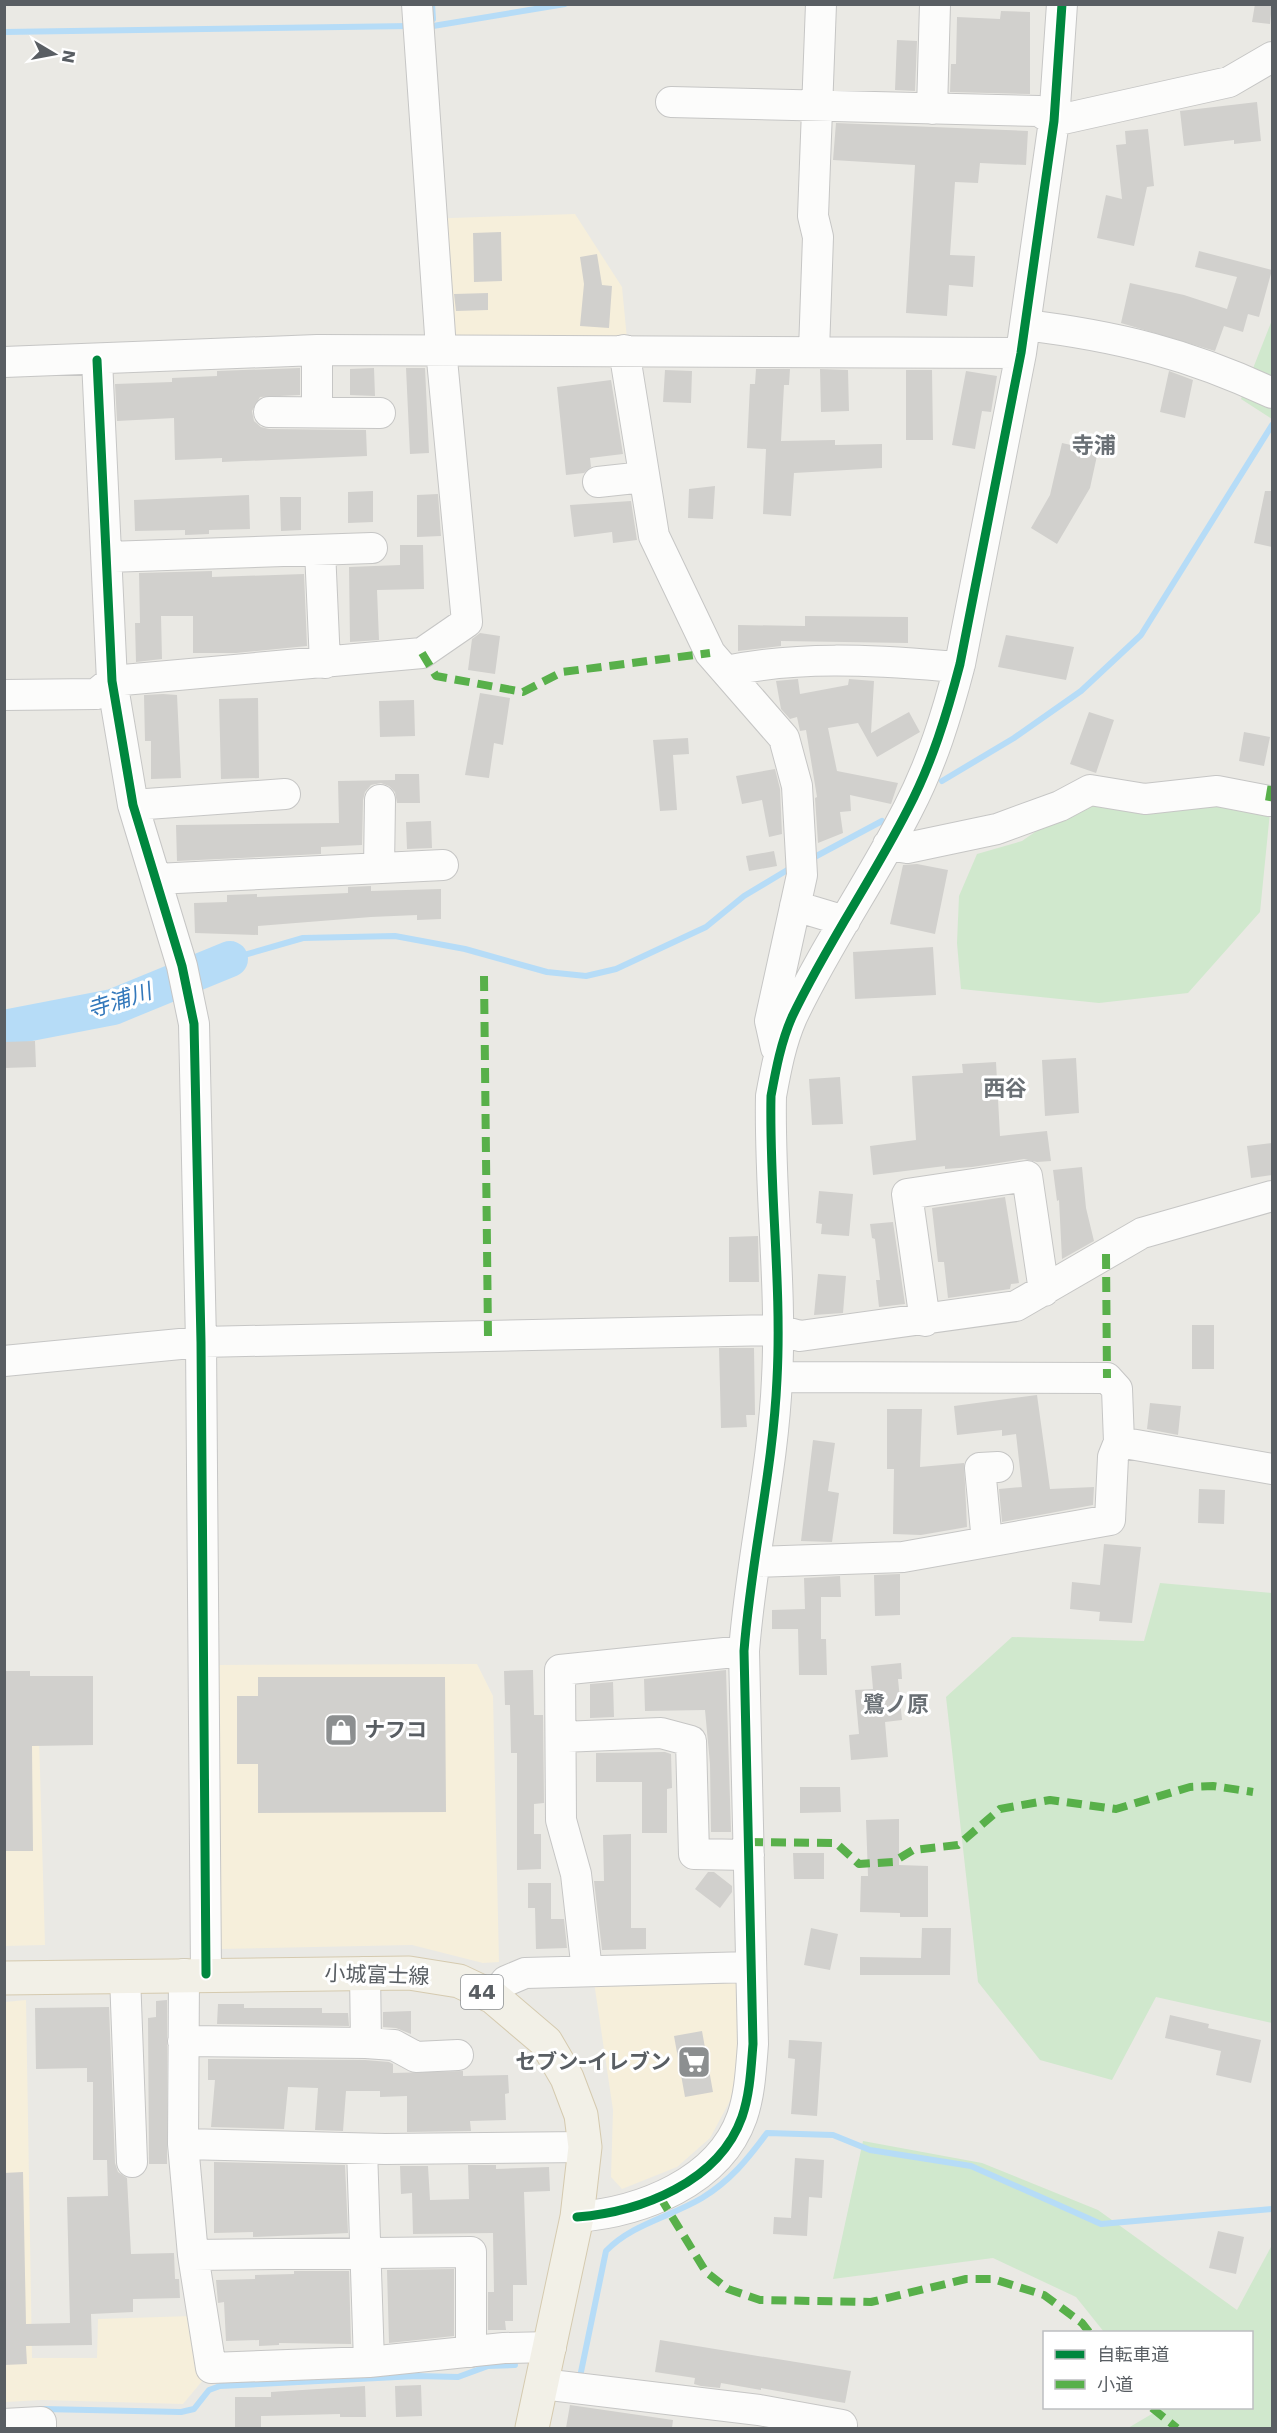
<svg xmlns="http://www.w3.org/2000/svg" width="1277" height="2433" viewBox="0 0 1277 2433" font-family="'DejaVu Sans','Noto Sans JP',sans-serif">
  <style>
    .commercial { fill: #f6efdb }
    .green { fill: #d0e8cd }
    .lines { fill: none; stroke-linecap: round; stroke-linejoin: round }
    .stream { stroke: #b6dcf7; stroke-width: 6 }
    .river { stroke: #b6dcf7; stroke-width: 36 }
    .building { fill: #d1d0cd }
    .minor-casing { stroke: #c6c6c5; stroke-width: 32 }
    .major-casing { stroke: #d5caaf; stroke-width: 35 }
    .minor { stroke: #fcfcfb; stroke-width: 30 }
    .major { stroke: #f2f0e7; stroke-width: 33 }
    .quiet { stroke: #58b04a; stroke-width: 8; stroke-dasharray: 15 8; stroke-linecap: butt }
    .cycleway-casing { stroke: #fff; stroke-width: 13 }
    .cycleway { stroke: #00873e; stroke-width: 9 }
    .labels { text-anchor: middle; stroke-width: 6; stroke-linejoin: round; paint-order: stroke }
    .shield { fill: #fff; stroke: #8b8e92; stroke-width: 1.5 }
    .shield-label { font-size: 20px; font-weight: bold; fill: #595e63 }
    .poi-label { font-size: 21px; font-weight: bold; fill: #595e63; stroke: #fff; text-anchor: start }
    .street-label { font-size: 21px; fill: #595e63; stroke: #fff }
    .neighbourhood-label { font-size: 22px; font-weight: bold; fill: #6a7075; stroke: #fff }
    .water-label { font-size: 22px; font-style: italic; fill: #3378bb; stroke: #fff }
  </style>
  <rect width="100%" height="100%" fill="#eae9e4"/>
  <path class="commercial" d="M575 214 622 287 627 339 431 338 422 219Z
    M477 1664 493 1696 499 1962 483 1963 412 1945 218 1949 217 1665Z
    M4 1737H39L45 1945 5 1946Z
    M739 1979V2049L731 2099 710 2138 677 2167 622 2189 611 2177 613 2110 594 1982Z
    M26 2000 32 2358H97L98 2319 192 2316 203 2380 183 2404 42 2400 5 2402V2002Z"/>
  <path class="green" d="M1272 320V419L1241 399Z
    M1104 784 1270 812 1260 912 1188 993 1099 1003 961 989 957 943 959 896 977 854 1022 841Z
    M1160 1583 1272 1593V2023L1156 1997 1112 2080 1040 2060 978 1982 946 1697 1012 1637 1144 1641Z
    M863 2141 982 2163 1098 2210 1237 2310 1272 2245V2428H1128L1162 2408H1252V2332H1104L1076 2297 993 2258 833 2279Z"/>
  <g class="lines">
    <path class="stream" d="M432 4 433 19
      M433 26 565 4
      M4 32 411 26
      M942 781 1014 738 1081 691 1141 635 1272 425
      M809 860 882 821
      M230 959 303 938 395 936 465 949 547 972 586 976 616 969 706 927 744 896 794 866
      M581 2372 606 2251C632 2224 670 2217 702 2198 730 2181 748 2159 767 2133L833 2135 870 2150 971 2166 1101 2224 1272 2209
      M43 2409 181 2412 194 2409 209 2390 220 2386 417 2376 458 2377 488 2366 515 2365"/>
    <path class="river" d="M4 1028 113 1007 230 959"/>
  </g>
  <path class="building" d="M1255 4H1272L1270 24 1252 22Z
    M1001 11 1030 12V94L950 92 951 64H956L957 17 1000 19Z
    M897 40 917 41 915 91 895 90Z
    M1257 102 1261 141 1234 144V140L1184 146 1180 111Z
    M836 123 1028 131 1026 165 980 163 978 183 955 182 950 255 975 256 973 287 949 285 947 316 906 313 915 165 833 160Z
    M1148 129 1154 186 1147 187 1134 246 1097 238 1106 195 1122 199 1116 145 1126 144 1125 131Z
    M501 232 502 281 474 282 473 233Z
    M1199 251 1272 270 1259 317 1248 314 1243 332 1224 326 1215 351 1121 323 1130 283 1184 295 1227 309 1237 277 1195 267Z
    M597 254 602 285 612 286 609 328 580 326 584 284 580 257Z
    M488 293V310L456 311 454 294Z
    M300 368V395L260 397 252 411 254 421 261 427 269 429 366 430 367 456 222 462V458L175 460 174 418 117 421 115 384 172 382V378L217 376V371Z
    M374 368 375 396 350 395V369Z
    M406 368H425L429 453 410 454Z
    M756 369H790L789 385H784L781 441 835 440V445L882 444V468L794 473 791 516 763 514 766 449 747 448 750 384H755Z
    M820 369 848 370 849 411 821 412Z
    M665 370 692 371 691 403 663 402Z
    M906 370H932L933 440H906Z
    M966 371 997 376 991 412 982 411 975 449 952 445Z
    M1169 371 1193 380 1185 418 1160 412Z
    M611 380 623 454 590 458 591 467 584 473 566 475 557 387Z
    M1062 443 1098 451 1090 488 1057 544 1031 528 1050 495Z
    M715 486 713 519 688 518 689 489Z
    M373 491V522L348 523V492Z
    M1265 491H1272V547L1254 543Z
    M438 494 441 536 417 537V495Z
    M249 495 250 529 209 530V534L185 535V530L135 531 134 500Z
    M280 497H301V530L281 531Z
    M631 501 637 540 613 543 612 532 574 537 570 505Z
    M400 545H423L424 589 377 590 379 640 350 642 349 567 400 565Z
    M212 571V577L304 574 307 646 236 653H193V616H161L162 659 136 662 135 623H140L139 573Z
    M805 616 908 617V643L781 641V646L738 651V625L805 626Z
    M480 633 500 636 495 674 468 670 472 639Z
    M1006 635 1074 647 1066 680 998 667Z
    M798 679 800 694 848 685 849 679 874 681 871 733 909 712 920 732 877 757 858 723 828 728 837 771 898 783 891 804 850 795 851 811 840 812 843 833 818 843 815 798 817 797 806 730 800 731 797 717 790 719 781 709 776 681Z
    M480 693 510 698 503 745 494 743 489 778 465 775Z
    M163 694 177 695 181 778 151 779V741H145L144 695Z
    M258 698 259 778 221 779 219 699Z
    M414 700 415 736 380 737 379 701Z
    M1089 712 1114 720 1096 773 1070 764Z
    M1244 732 1270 737 1264 766 1239 761Z
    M688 738 689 754 673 755 677 810 660 811 653 740Z
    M775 769 780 789 782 834 769 837 762 800 742 804 736 776Z
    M395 774H419L420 803H397L395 792 389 786 381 783 371 785 365 792 363 800 362 845 321 847V854L177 861 176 825 339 823 338 781 395 780Z
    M431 821 432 848 407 849 406 822Z
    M774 851 777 866 749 871 746 856Z
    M917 864 948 870 935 934 890 924 903 865Z
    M371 886V891L441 889V919L417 920V915L371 917 258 926V935L195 933 194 903 227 902V895L257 894V897L348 893V887Z
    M933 947 936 995 855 999 853 952Z
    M35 1041 36 1067 4 1068V1042Z
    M1076 1058 1079 1113 1045 1116 1042 1060Z
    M996 1062 1000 1136 1047 1131 1051 1161 1037 1162 1024 1159 972 1167 945 1169V1166L873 1175 870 1146 916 1140 912 1076 963 1073 962 1064Z
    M840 1077 843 1124 812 1125 809 1079Z
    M1272 1143V1175L1251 1178 1247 1146Z
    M1082 1167 1086 1208 1094 1241 1062 1259 1059 1200 1057 1201 1053 1170Z
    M819 1191 853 1194 849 1236 821 1234 822 1224 816 1223Z
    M1005 1197 1019 1283 1011 1284 1010 1289 948 1298 944 1262H938L932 1208Z
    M893 1222 905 1304 879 1307 876 1280H880L875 1239 872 1238 870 1224Z
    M758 1236 759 1282H729V1237Z
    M818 1274 846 1276 843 1313 814 1315Z
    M1192 1325H1214V1369H1192Z
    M719 1348H754L755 1415H746L747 1427 721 1428Z
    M1037 1395 1050 1489 1094 1487 1093 1505 1002 1522 999 1489 1022 1487 1016 1434 1002 1436V1430L957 1435 954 1406Z
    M1150 1403 1181 1406 1178 1435 1147 1429Z
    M887 1409H922L920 1467 964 1463 967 1527 921 1535 893 1534 894 1469H887Z
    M813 1440 835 1443 828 1491 839 1493 832 1542 801 1541Z
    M1199 1489 1225 1490 1224 1524 1198 1523Z
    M1104 1544 1141 1547 1132 1623 1099 1621 1100 1612 1070 1609 1072 1582 1100 1585Z
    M900 1574V1615L875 1616 874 1575Z
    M840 1576 841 1597H821V1639H826L827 1675H799L798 1629H772V1610L805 1609 804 1578Z
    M901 1663 902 1679H898L902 1720 885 1722 888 1757 851 1760 849 1735 859 1734 855 1690 873 1689 871 1666Z
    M533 1670 534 1715H543L544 1803 534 1804V1834H541V1869L517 1870V1753H511L510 1705H505L504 1671Z
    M726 1670 731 1832H711L710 1764 705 1710 645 1711 644 1679Z
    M4 1671H30V1676H93V1745L32 1746 33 1851H4Z
    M258 1677H445L446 1812 258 1813V1764H237V1696H258Z
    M613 1682 614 1717 590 1718V1684Z
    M665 1752 671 1754 672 1788 667 1789V1833H642V1782H596V1753Z
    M800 1787H840L841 1812 800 1813Z
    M899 1819V1865L928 1866V1917H900V1913L860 1912 861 1876H868L866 1820Z
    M631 1834V1928H646V1949L602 1950 594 1881H604L603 1835Z
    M793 1853H824V1879H794Z
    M708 1872H714L732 1886V1892L720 1908 695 1889Z
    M528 1883H551V1919H564L567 1948 536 1949 535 1908H528Z
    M811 1928 838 1934 830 1970 804 1965Z
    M922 1928H951L950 1975H860V1957L921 1958Z
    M167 2000V2164H149L148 2018 156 2017V2001Z
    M218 2004H244V2008H322V2013H348L349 2026 217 2024Z
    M109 2007 115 2163 118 2172 127 2178 131 2254 174 2253 175 2279H179L180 2298 133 2299V2312L91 2314 92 2345 26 2346 27 2364 4 2365V2173L23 2172 26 2324 70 2323 67 2197 108 2196 107 2160H93V2082H87V2068L36 2069 35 2008Z
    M411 2011V2034L396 2028 383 2027V2012Z
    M1170 2015 1209 2024 1208 2028 1261 2040 1251 2083 1216 2075 1221 2051 1165 2038Z
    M702 2031 713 2092 685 2097 674 2036Z
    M789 2040 822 2042 817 2116 791 2114 795 2059 788 2058Z
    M208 2059 365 2060 389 2062 393 2064V2073L463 2071V2076L508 2075 509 2093 505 2094 506 2120 470 2121 471 2131 407 2132V2096L380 2097V2091H346L343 2131 315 2130 318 2088 288 2087 284 2129 211 2127 215 2080H208Z
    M795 2158 824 2160 822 2198 809 2197 807 2236 773 2234 774 2217 791 2218Z
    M214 2162 345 2165 348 2233 253 2237V2232L214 2233Z
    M468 2165H496V2169L549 2167 550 2191 524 2192 527 2285H513V2321H505L506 2330H488V2292H494L493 2233 413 2234 412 2193 401 2194 400 2166H428L430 2200 469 2199Z
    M1218 2231 1244 2237 1236 2274 1209 2268Z
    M454 2269V2336L389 2343 387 2270Z
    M294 2271H349L351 2344 279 2343V2345L259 2346V2340L226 2341 224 2302 218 2303 216 2280 255 2279V2275L294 2274Z
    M660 2340 851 2371 845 2403 761 2388V2390L721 2383 720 2388 701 2386 694 2384 695 2378 655 2372Z
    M421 2385 422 2416 396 2417 395 2386Z
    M365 2386 366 2417H340V2414L261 2416V2428H235V2397H271V2392Z
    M570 2405 673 2420 672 2428H566Z"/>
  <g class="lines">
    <defs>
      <path id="minor" d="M671 102 1039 111 1054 121 1229 82 1272 57
        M932 109 935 4
        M1025 325C1117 336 1189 354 1272 393
        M624 350 654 536 710 653 784 738 797 786 802 875 770 1021 776 1048
        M814 351 818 237 813 216 821 4
        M97 360 112 681 133 805 182 966 194 1024 201 1342 206 1974
        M4 362 317 350 1021 353
        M269 412 380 413
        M317 412V350
        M598 482 644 477
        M320 550 325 663
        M107 557 372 548
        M726 671C798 656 870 660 944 666L960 664
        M4 695 96 694 112 681 422 653 467 622 441 349 417 4
        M133 805 285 794
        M888 845 907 848 997 829 1060 806 1090 790 1145 799 1217 791 1269 801
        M379 868 380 800
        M156 879 443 865
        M795 906 845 921
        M925 1321 907 1194 1027 1176 1044 1291
        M4 1361 201 1342 778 1330 800 1336 1016 1306 1142 1233 1272 1196
        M777 1377 1107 1378 1117 1389 1119 1442 1272 1469
        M987 1542 980 1468 998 1467
        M755 1562 903 1557 1110 1520 1113 1457 1119 1442
        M561 1737 661 1733 691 1741 694 1854 749 1855
        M587 1971 576 1874 561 1820 560 1670 744 1651
        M365 1972 366 2043
        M184 1974 183 2144 193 2255 211 2368 369 2362 504 2348 551 2347
        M125 1976 132 2162
        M493 1997 506 1981 525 1973 751 1967
        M183 2041 366 2043 394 2045 416 2057 458 2055
        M183 2144 385 2149 585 2147
        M362 2149 369 2362
        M577 2217C641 2212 719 2182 742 2117 750 2094 751 2068 753 2044L744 1651C751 1559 773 1470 777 1379 782 1284 769 1190 771 1096 776 1069 781 1042 792 1017 826 945 872 880 908 809 932 763 947 714 960 664L1021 353 1054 121 1062 4
        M193 2255 471 2252V2352
        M542 2384 759 2410 842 2425
        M4 2424 41 2422V2428"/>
      <path id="major" d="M4 1978 409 1973 459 1981 493 1997 546 2042 567 2078 581 2115 585 2147 577 2217 532 2428"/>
    </defs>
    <use href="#minor" class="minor-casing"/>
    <use href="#major" class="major-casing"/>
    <use href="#minor" class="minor"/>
    <use href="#major" class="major"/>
    <path class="quiet" d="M422 653 436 676 523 692 562 672 710 653
      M1269 801 1272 783
      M484 976 488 1336
      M1106 1254 1107 1378
      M748 1842 836 1843 859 1864 893 1862 913 1850 958 1845 1000 1809 1050 1800 1116 1809 1190 1787 1213 1786 1253 1792
      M660 2197 706 2272 728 2289 760 2300 871 2302 966 2279H993L1044 2295 1082 2323 1089 2332
      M1152 2408 1177 2428"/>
    <defs>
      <path id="cycleway" d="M97 360 112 681 133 805 182 966 194 1024 201 1342 206 1974
        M577 2217C641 2212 719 2182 742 2117 750 2094 751 2068 753 2044L744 1651C751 1559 773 1470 777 1379 782 1284 769 1190 771 1096 776 1069 781 1042 792 1017 826 945 872 880 908 809 932 763 947 714 960 664L1021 353 1054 121 1062 4"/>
    </defs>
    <use href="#cycleway" class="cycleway-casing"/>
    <use href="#cycleway" class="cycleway"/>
  </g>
  <defs>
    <symbol id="shop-square" viewBox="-11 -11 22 22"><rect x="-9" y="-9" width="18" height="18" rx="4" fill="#8c8f90" stroke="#fff"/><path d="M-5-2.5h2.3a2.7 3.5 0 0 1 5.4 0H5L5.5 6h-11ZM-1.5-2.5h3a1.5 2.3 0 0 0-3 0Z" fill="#fff"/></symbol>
    <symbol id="supermarket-square" viewBox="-11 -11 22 22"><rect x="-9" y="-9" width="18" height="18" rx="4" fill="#8c8f90" stroke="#fff"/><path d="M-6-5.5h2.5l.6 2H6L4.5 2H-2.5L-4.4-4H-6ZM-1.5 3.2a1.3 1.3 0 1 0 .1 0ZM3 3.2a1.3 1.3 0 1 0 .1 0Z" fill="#fff"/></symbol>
  </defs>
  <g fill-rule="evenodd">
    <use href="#shop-square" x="322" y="1711" width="38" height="38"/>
    <use href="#supermarket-square" x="675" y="2043" width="38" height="38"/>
  </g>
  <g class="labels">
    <rect class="shield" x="461" y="1975" width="42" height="34" rx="4.5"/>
    <g class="shield-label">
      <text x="482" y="1999">44</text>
    </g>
    <g class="poi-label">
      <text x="364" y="1737">ナフコ</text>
      <text x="671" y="2069" text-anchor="end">セブン-イレブン</text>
    </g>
    <g class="street-label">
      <text transform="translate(377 1975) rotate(2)" y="7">小城富士線</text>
    </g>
    <g class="neighbourhood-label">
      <text x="1094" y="453">寺浦</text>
      <text x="1005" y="1096">西谷</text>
      <text x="896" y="1712">鷺ノ原</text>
    </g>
    <g class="water-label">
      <text transform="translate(119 1000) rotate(-18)" y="8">寺浦川</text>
    </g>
  </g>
  <rect width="1277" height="2433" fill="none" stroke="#595e63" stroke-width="12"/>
  <rect x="1043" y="2331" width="210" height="78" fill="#ffffff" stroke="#bdbfc1" stroke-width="1.5"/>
  <rect x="1055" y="2350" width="30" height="9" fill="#00873e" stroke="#bdbfc1" stroke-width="1.5"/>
  <text x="1097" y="2361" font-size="18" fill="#595e63">自転車道</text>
  <rect x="1055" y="2380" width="30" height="9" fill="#58b04a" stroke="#bdbfc1" stroke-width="1.5"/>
  <text x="1097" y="2391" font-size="18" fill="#595e63">小道</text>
  <g transform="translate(54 54) rotate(100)" stroke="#ffffff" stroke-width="4.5" paint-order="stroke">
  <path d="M0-4.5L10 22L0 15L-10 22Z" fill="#595e63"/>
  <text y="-9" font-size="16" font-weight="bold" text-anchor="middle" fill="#595e63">N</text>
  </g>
</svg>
